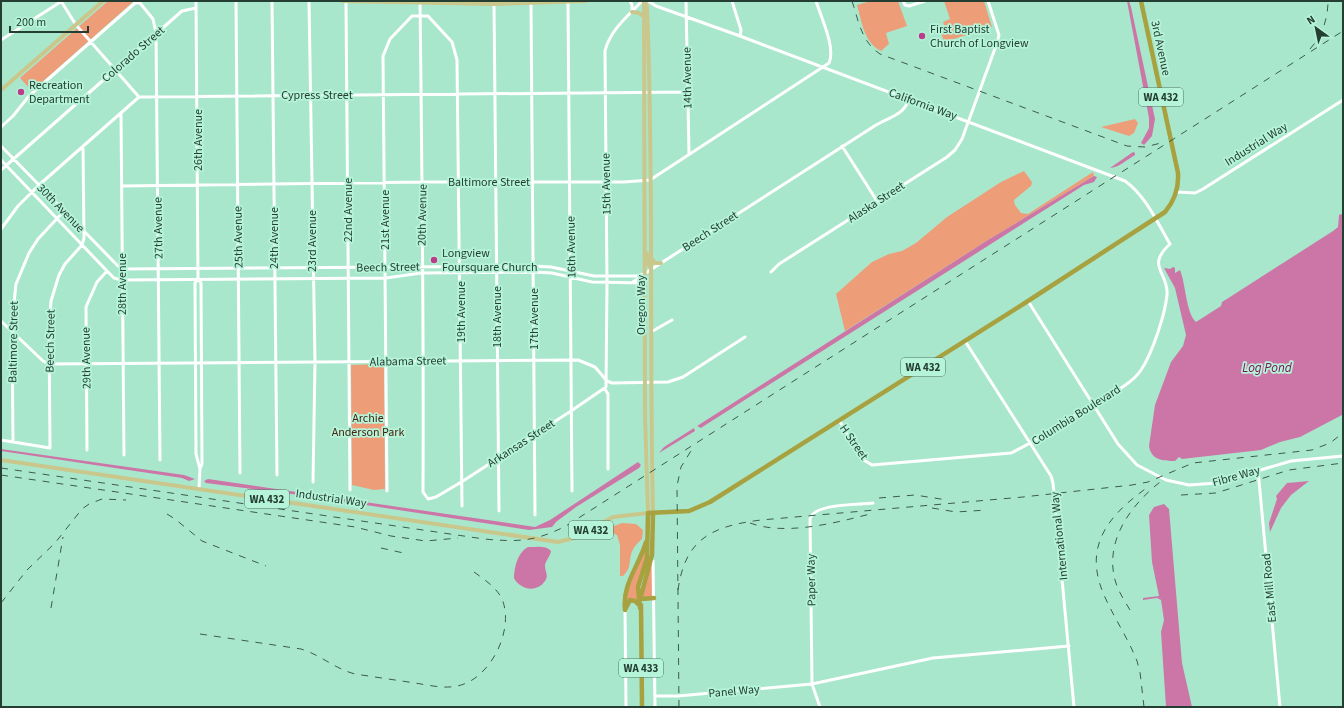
<svg xmlns="http://www.w3.org/2000/svg" width="1344" height="708" viewBox="0 0 1344 708" font-family="'Source Sans 3',sans-serif">
  <style>
    .green { fill: #ed9e79 }
    .water { fill: #cc76a7 }
    .lines { fill: none; stroke-linecap: round; stroke-linejoin: round }
    .minor { stroke: #fff; stroke-width: 3 }
    .major { stroke: #cac78c; stroke-width: 4 }
    .highway { stroke: #a7a13f; stroke-width: 4.5 }
    .rail { stroke: #3c5b4e; stroke-width: 1; stroke-dasharray: 7 7; stroke-linecap: butt }
    .poi-dot { fill: #ba3c8b; stroke: #b6f4d9; stroke-width: 1.5 }
    .labels { text-anchor: middle; stroke-width: 3.5; stroke-linejoin: round; paint-order: stroke }
    .shield { fill: #b6f4d9; stroke: #507566; stroke-width: 1 }
    .shield-label { font-size: 11px; font-weight: bold; fill: #253e34 }
    .poi-label { font-size: 12px; fill: #253e34; stroke: #b6f4d9; text-anchor: start }
    .street-label { font-size: 12px; fill: #253e34; stroke: #b6f4d9 }
    .park-label { font-size: 12px; fill: #462211; stroke: #b6f4d9 }
    .water-label { font-size: 13px; font-style: italic; fill: #7b1258; stroke: #b6f4d9 }
  </style>
  <rect width="100%" height="100%" fill="#a9e7cc"/>
  <path class="green" d="M108 1H134L32 91 20 78Z
    M871 1H898L907 26 886 33 889 44 881 51C864 42 862 23 857 5Z
    M944 1H984L992 27 944 42 941 32 946 30 943 22 950 19Z
    M1135 119 1138 123 1134 133 1129 136 1101 127Z
    M1024 171 1032 182 1031 186 1014 200 1015 205 1021 213 1028 214 1093 172 1094 176 988 240 845 331 836 294 872 262 889 254 902 251 916 243 947 217 1001 182Z
    M384 364 385 489 374 490 352 485 351 365Z
    M622 523 636 524 643 530 642 539C623 555 636 564 623 576H620V545L617 535 612 533 598 537 606 529Z
    M647 551 640 579 638 604 636 602 624 604 625 597 643 552Z
    M653 561 654 598 641 599 644 580Z"/>
  <path class="water" d="M1127 1H1129L1131 7 1155 119 1152 136 1144 145 1141 143 1149 128V118Z
    M1133 152 1135 153V155C1128 159 1118 168 1110 168Z
    M1094 176 1097 177 1094 182 1084 185 707 424 701 428 697 426 988 240Z
    M1341 214 1343 215 1342 415 1300 437 1280 442 1261 450 1182 459 1179 457 1175 461C1163 461 1151 460 1149 446L1155 405 1171 362 1183 346 1186 335 1175 288 1164 268 1170 269 1173 267 1175 268V273L1180 270C1186 285 1186 313 1196 322L1221 306 1222 302 1230 297 1333 231 1338 227 1339 215Z
    M694 428 695 431 659 453 664 447Z
    M1 449 184 475 195 479 189 481 182 478 1 451Z
    M638 462 641 465 639 468 576 507 556 522 552 527 529 530 307 496 206 483 204 481 208 479 535 527 550 520Z
    M1309 481 1291 495 1281 508 1270 532 1269 523 1277 499 1276 496 1287 483Z
    M1164 504 1169 509 1182 663 1192 707H1166L1161 632 1164 620 1161 600 1157 598 1143 600V598L1159 596 1152 562 1149 515 1154 507Z
    M528 547C536 547 546 545 551 551 550 557 545 561 545 566 545 571 549 576 545 581 537 593 520 590 514 578 514 567 518 552 528 547Z"/>
  <g class="lines">
    <path class="minor" d="M61 1 76 25 139 97
      M196 1 198 279 201 283 202 464 200 469 199 489
      M236 1 240 473
      M272 1 277 475
      M309 1 315 362 313 482
      M420 1C422 165 424 328 423 492L428 499 436 497 463 481 571 411 606 387 607 283 605 51C610 30 628 16 642 1
      M630 1 632 5V12
      M648 1 656 6 740 36 1125 181C1146 196 1157 222 1170 244 1145 267 1169 272 1167 295 1165 315 1152 354 1141 370 1131 385 1110 394 1095 403 1067 420 1040 439 1011 453L872 465 862 459 839 420
      M686 1 689 154
      M732 1 741 30 740 36
      M903 1 905 5 909 6 925 1
      M346 2 350 490
      M568 2 572 491
      M531 3 535 515
      M494 4 499 511
      M1 40 62 1
      M121 113 124 455
      M1 127 13 116 29 96 135 3H140L153 19 156 33 160 460
      M1 146 117 265 122 269 534 266 551 267 594 276H636L644 274 876 125C890 117 904 115 909 99
      M842 146 877 201
      M1 160 107 271 114 278 122 280 386 278 421 273 534 272 552 273 592 282 645 283
      M1 170 182 11 196 8
      M122 186 423 182H624L650 180 829 63C836 48 821 17 816 1
      M1177 192 1195 193 1203 189 1343 100
      M1 229 18 206 39 185 139 97 687 92
      M771 272 779 264 947 157 955 150 962 139 997 43 999 35 988 1
      M198 279 195 283 196 454 200 469
      M633 282 643 275
      M1028 301 1118 444 1137 465 1166 480 1189 485 1217 483 1291 461 1343 456
      M1 321 43 361 49 364 578 360 595 367 607 381 612 383 668 382 683 377 745 337
      M651 332 672 320
      M965 341 1051 476 1053 483 1074 707
      M605 389 608 394V469
      M1 440 50 448 49 330 51 301 59 275 65 264 82 245 84 238 83 146
      M13 442 12 322 16 284 29 253 38 239 64 211
      M87 450 86 307 97 282 107 271
      M1258 470 1280 707
      M387 491 383 56 390 39 412 16H428L452 42 457 60 462 506
      M653 561 655 707
      M625 610 626 707
      M655 696H678L812 684 933 658 1069 646
      M820 707 812 684 810 519C814 503 858 505 873 503"/>
    <path class="major" d="M342 1 494 4 586 1
      M645 1 647 7C654 175 649 344 653 513
      M632 12 639 13 643 16
      M1 90 103 1
      M645 252 647 254V262L650 267
      M651 258 655 263H661
      M1 460 558 542 574 538 613 517 648 513 645 414 644 1"/>
    <path class="highway" d="M641 596 652 555 653 513
      M641 599 654 598
      M641 605 642 707
      M626 608 630 600 635 601 638 604
      M640 608 638 587 647 558 648 513 689 511 710 502 1028 301 1165 212C1175 200 1179 188 1178 173L1141 1
      M625 610C622 584 639 566 646 542"/>
    <path class="rail" d="M852 1C859 22 861 41 880 54L1127 146 1145 147 1161 143
      M1310 49C1322 36 1328 19 1328 1
      M1 468 484 539C518 542 534 542 566 526L1343 31
      M1 475 355 527 391 536 426 541 458 538
      M1181 495 1216 493 1289 470 1343 463
      M879 498 915 495 947 500
      M932 508 956 512 987 510
      M167 514 175 519 202 541 266 566
      M750 523C785 536 835 523 870 514
      M381 548 408 554
      M678 590C685 538 713 526 761 520L1023 497 1132 485 1148 482 1193 463 1312 450 1330 443 1343 433
      M1 603 27 570 55 543 82 509 89 504 102 499 126 500
      M51 608 63 537
      M1130 610C1124 600 1118 591 1115 580 1104 539 1133 502 1164 479
      M200 634 301 649C321 655 335 669 355 674 375 677 395 680 415 683 428 685 443 689 457 686 490 680 515 630 502 599 496 587 485 580 474 572
      M679 707 677 486 681 467 694 446
      M1144 707 1140 672 1137 661C1128 638 1114 618 1104 595 1082 545 1110 514 1148 487"/>
  </g>
  <g class="poi-dot">
    <circle cx="922" cy="36" r="4"/>
    <circle cx="21" cy="92" r="4"/>
    <circle cx="434" cy="260" r="4"/>
  </g>
  <g class="labels">
    <g class="shield">
      <rect x="1139" y="88" width="44" height="18" rx="3"/>
      <rect x="901" y="358" width="44" height="18" rx="3"/>
      <rect x="245" y="490" width="44" height="18" rx="3"/>
      <rect x="569" y="521" width="44" height="18" rx="3"/>
      <rect x="619" y="659" width="44" height="18" rx="3"/>
    </g>
    <g class="shield-label">
      <text x="1161" y="101">WA 432</text>
      <text x="923" y="371">WA 432</text>
      <text x="267" y="503">WA 432</text>
      <text x="591" y="534">WA 432</text>
      <text x="641" y="672">WA 433</text>
    </g>
    <g class="poi-label">
      <text x="930" y="33">First Baptist<tspan x="930" dy="14">Church of Longview</tspan></text>
      <text x="29" y="89">Recreation<tspan x="29" dy="14">Department</tspan></text>
      <text x="442" y="257">Longview<tspan x="442" dy="14">Foursquare Church</tspan></text>
    </g>
    <g class="street-label">
      <text transform="translate(1161 48) rotate(78)" y="4">3rd Avenue</text>
      <text transform="translate(133 54) rotate(-41)" y="4">Colorado Street</text>
      <text transform="translate(687 78) rotate(-91)" y="4">14th Avenue</text>
      <text x="317" y="99">Cypress Street</text>
      <text transform="translate(923 104) rotate(20)" y="4">California Way</text>
      <text transform="translate(198 140) rotate(-90)" y="4">26th Avenue</text>
      <text transform="translate(1256 144) rotate(-32)" y="4">Industrial Way</text>
      <text x="489" y="186">Baltimore Street</text>
      <text transform="translate(606 184) rotate(-91)" y="4">15th Avenue</text>
      <text transform="translate(876 202) rotate(-33)" y="4">Alaska Street</text>
      <text transform="translate(61 208) rotate(46)" y="4">30th Avenue</text>
      <text transform="translate(348 210) rotate(-90)" y="4">22nd Avenue</text>
      <text transform="translate(422 215) rotate(-89)" y="4">20th Avenue</text>
      <text transform="translate(385 220) rotate(-90)" y="4">21st Avenue</text>
      <text transform="translate(158 228) rotate(-91)" y="4">27th Avenue</text>
      <text transform="translate(710 231) rotate(-33)" y="4">Beech Street</text>
      <text transform="translate(238 237) rotate(-91)" y="4">25th Avenue</text>
      <text transform="translate(274 238) rotate(-90)" y="4">24th Avenue</text>
      <text transform="translate(312 241) rotate(-90)" y="4">23rd Avenue</text>
      <text transform="translate(571 247) rotate(-91)" y="4">16th Avenue</text>
      <text transform="translate(388 267) rotate(-1)" y="4">Beech Street</text>
      <text transform="translate(122 284) rotate(-90)" y="4">28th Avenue</text>
      <text transform="translate(641 305) rotate(-90)" y="4">Oregon Way</text>
      <text transform="translate(461 312) rotate(-90)" y="4">19th Avenue</text>
      <text transform="translate(497 317) rotate(-90)" y="4">18th Avenue</text>
      <text transform="translate(534 319) rotate(-90)" y="4">17th Avenue</text>
      <text transform="translate(50 341) rotate(-89)" y="4">Beech Street</text>
      <text transform="translate(13 342) rotate(-89)" y="4">Baltimore Street</text>
      <text transform="translate(86 358) rotate(-91)" y="4">29th Avenue</text>
      <text transform="translate(408 361) rotate(-1)" y="4">Alabama Street</text>
      <text transform="translate(1076 415) rotate(-32)" y="4">Columbia Boulevard</text>
      <text transform="translate(854 442) rotate(55)" y="4">H Street</text>
      <text transform="translate(521 443) rotate(-33)" y="4">Arkansas Street</text>
      <text transform="translate(1236 476) rotate(-16)" y="4">Fibre Way</text>
      <text transform="translate(331 498) rotate(8)" y="4">Industrial Way</text>
      <text transform="translate(1059 536) rotate(-96)" y="4">International Way</text>
      <text transform="translate(811 580) rotate(-91)" y="4">Paper Way</text>
      <text transform="translate(1269 588) rotate(-95)" y="4">East Mill Road</text>
      <text transform="translate(734 691) rotate(-5)" y="4">Panel Way</text>
    </g>
    <g class="park-label">
      <text x="368" y="422">Archie<tspan x="368" dy="14">Anderson Park</tspan></text>
    </g>
    <g class="water-label">
      <text x="1267" y="372">Log Pond</text>
    </g>
  </g>
  <rect width="1344" height="708" fill="none" stroke="#253e34" stroke-width="4"/>
  <g transform="translate(1316 28) rotate(327)" stroke="#b6f4d9" stroke-width="3" paint-order="stroke">
  <path d="M0-3L7 15L0 10L-7 15Z" fill="#253e34"/>
  <text y="-6" font-size="11" font-weight="bold" text-anchor="middle" fill="#253e34">N</text>
  </g>
  <path d="M10 26v6h78v-6" fill="none" stroke="#253e34" stroke-width="2"/>
  <text x="16" y="26" font-size="12" fill="#253e34" stroke="#b6f4d9" stroke-width="3" paint-order="stroke">200 m</text>
</svg>
